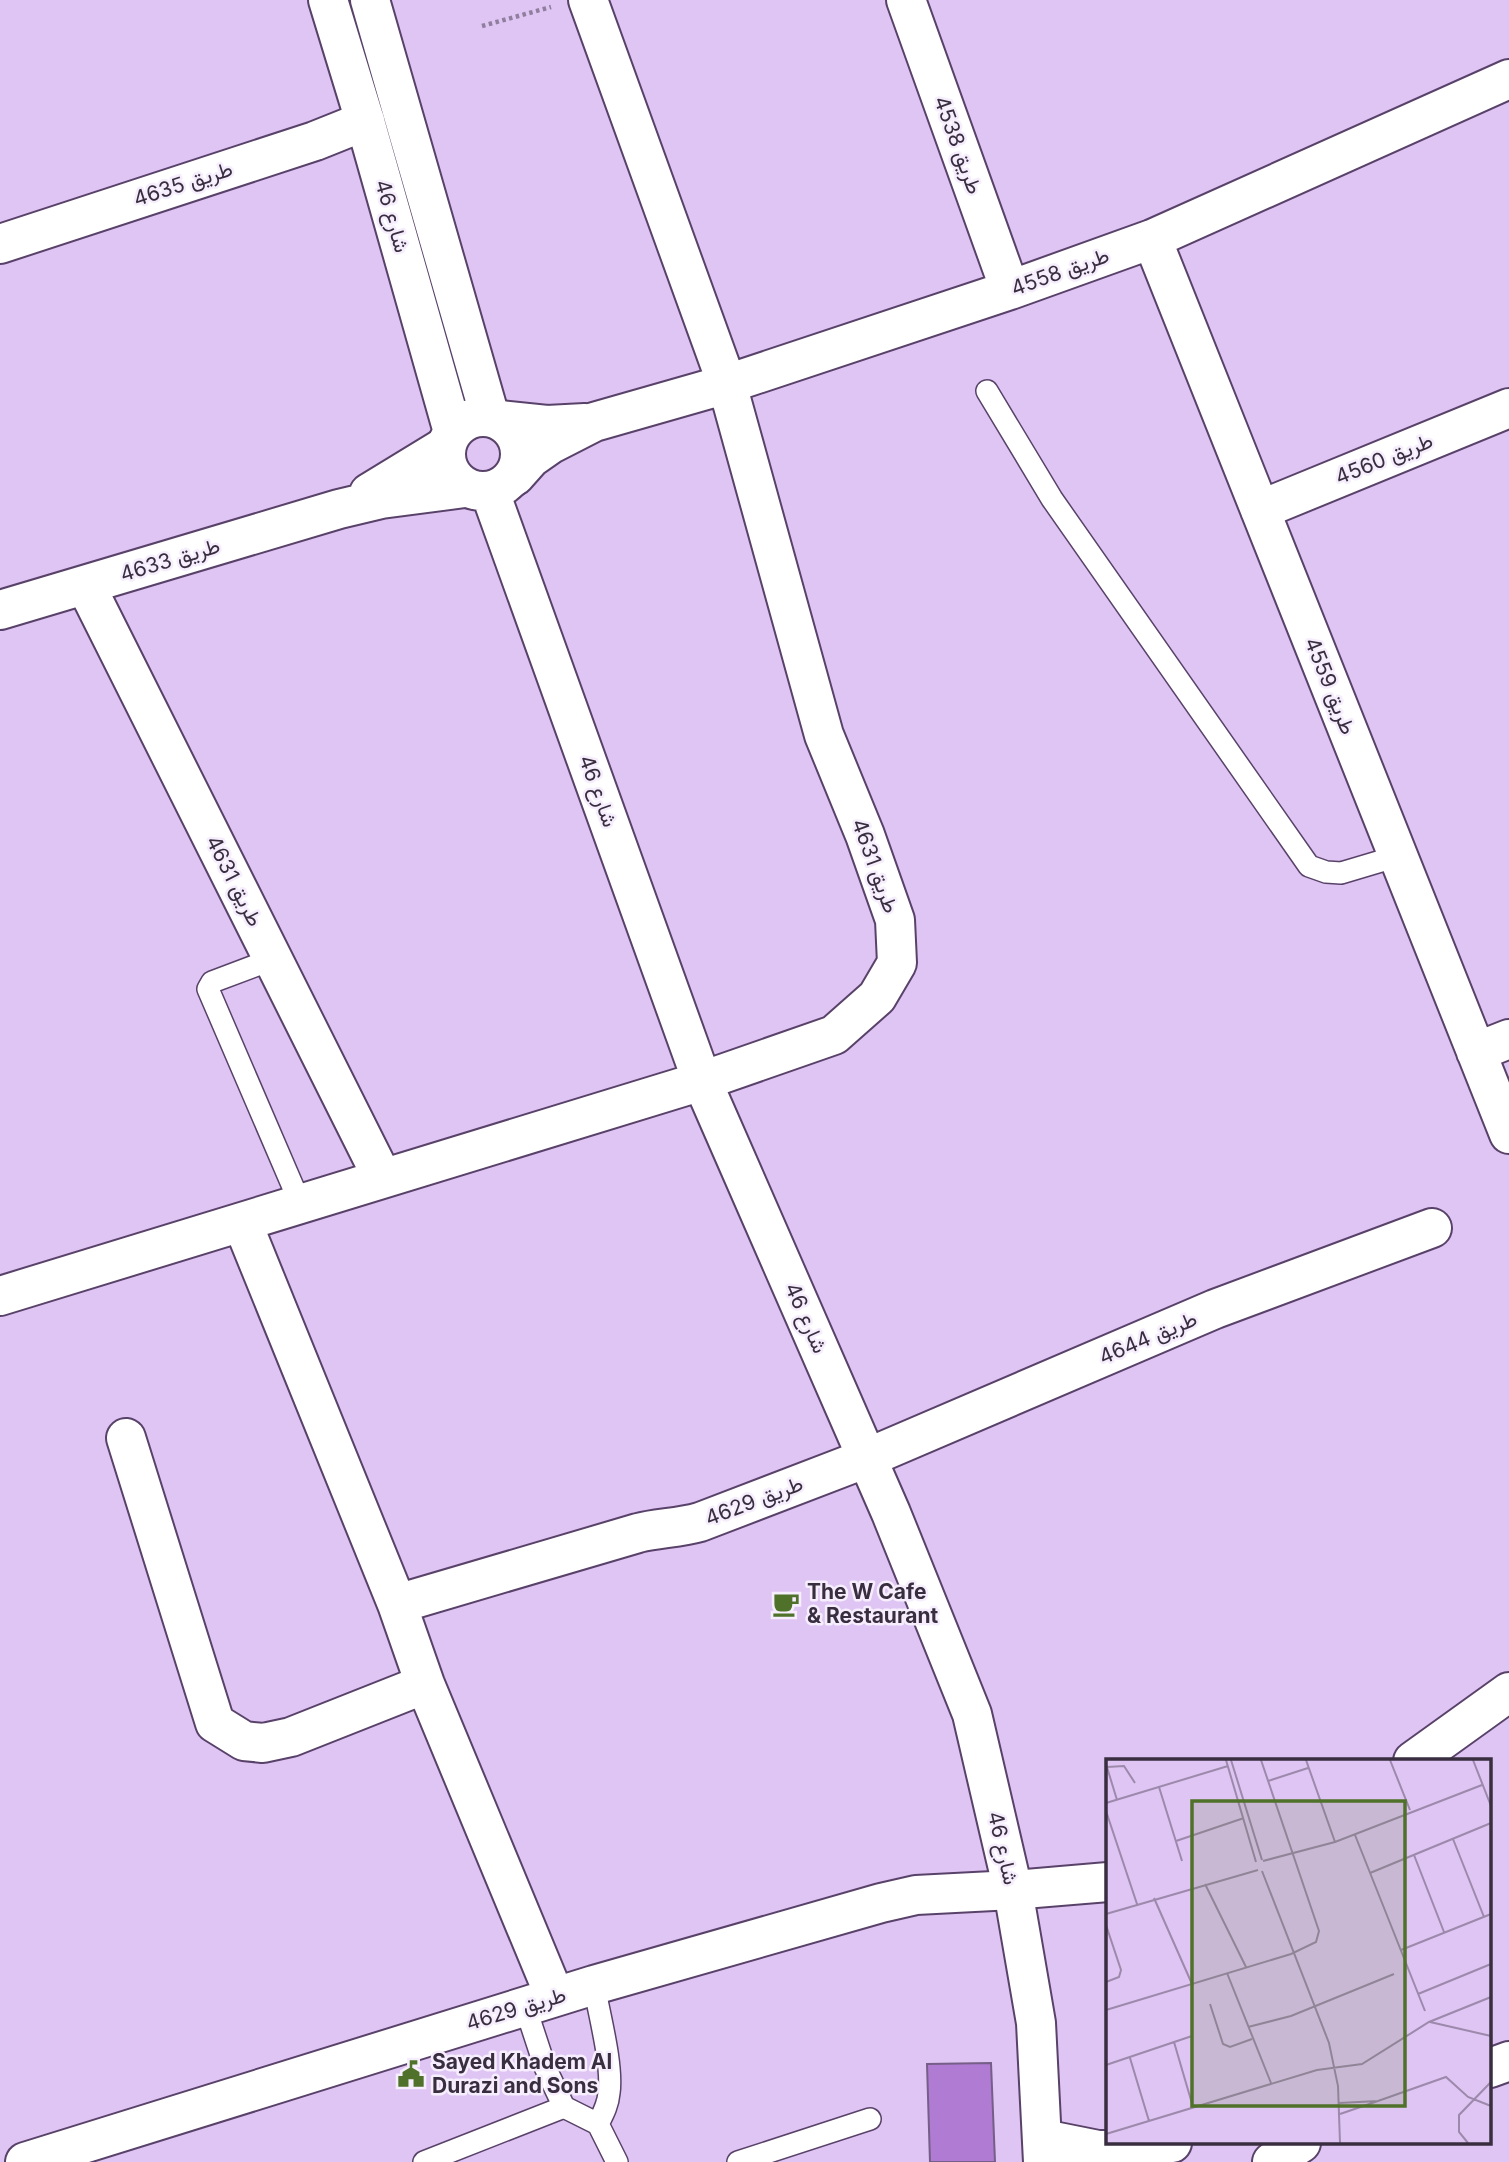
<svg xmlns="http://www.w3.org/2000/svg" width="1509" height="2162" viewBox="0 0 1509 2162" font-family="Inter,Vazirmatn,sans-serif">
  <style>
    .building { fill: #b07cd3; stroke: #755e87; stroke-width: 2 }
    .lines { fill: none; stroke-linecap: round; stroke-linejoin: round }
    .lane-casing { stroke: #594269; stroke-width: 24 }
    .street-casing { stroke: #594269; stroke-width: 42 }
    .secondary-casing { stroke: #594269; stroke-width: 42 }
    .path { stroke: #907e9f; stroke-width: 4.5; stroke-dasharray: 3.5 3.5; stroke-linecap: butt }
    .lane { stroke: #fff; stroke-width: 21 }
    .street { stroke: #fff; stroke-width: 38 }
    .secondary { stroke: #fff; stroke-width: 38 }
    .labels { text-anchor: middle; stroke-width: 5; stroke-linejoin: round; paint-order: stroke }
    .street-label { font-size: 21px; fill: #382e40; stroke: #f6eefd }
    .poi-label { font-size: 21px; font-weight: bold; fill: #382e40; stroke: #f6eefd; text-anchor: start }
    .inset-road { fill: none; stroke: #9c89ab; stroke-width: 2 }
    .view { fill: #4f7129; fill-opacity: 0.15; stroke: #4f7129; stroke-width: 3.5 }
    .inset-edge { fill: none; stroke: #382e40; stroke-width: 3.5 }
  </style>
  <rect width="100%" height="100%" fill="#dfc5f3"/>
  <path class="building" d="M991 2063 995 2162H930L927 2064Z"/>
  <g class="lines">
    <defs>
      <path id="lane" d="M987 391 1052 499 1309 866 1326 872 1341 873 1398 856
        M273 959 212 982 208 989 300 1203
        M594 1985C599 2014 613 2065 609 2093 608 2105 603 2114 598 2124
        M525 2006 545 2067 564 2107 598 2124 617 2162
        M424 2162 564 2107
        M738 2162 870 2119"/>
      <path id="street" d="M906 0 1010 290
        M1152 239 1509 1134
        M0 244 315 141 365 121
        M500 420 547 425 585 423
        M515 476 531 458 551 444 594 422 727 384 1010 290 1152 239 1509 79
        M369 493 446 446
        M1260 510 1509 408
        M86 586 382 1177
        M0 610 339 509 381 499 465 488
        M1476 1052 1509 1039
        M242 1222 397 1604 425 1684 555 1997
        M0 1296 702 1081 834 1035 877 997 897 963 895 920 865 835 824 735 727 384 588 0
        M126 1438 215 1723 244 1741 263 1743 291 1737 425 1684
        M397 1604 638 1533C658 1528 679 1528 700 1522L867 1458 1215 1309 1432 1228
        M1490 2068 1509 2061
        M1043 2139 1098 2150H1120L1172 2143
        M25 2162 594 1985 881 1903 916 1895 1013 1890
        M1272 2162 1301 2143"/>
      <path id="secondary" d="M328 0 365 121 453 432
        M370 0 490 417
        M446 454a37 37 0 1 1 74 0a37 37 0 1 1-74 0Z
        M490 492 702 1081 891 1513 972 1714 1013 1890 1036 2023 1043 2162
        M1413 1761 1509 1692
        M1013 1890 1108 1882"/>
    </defs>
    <use href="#lane" class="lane-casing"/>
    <use href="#street" class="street-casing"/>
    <use href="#secondary" class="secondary-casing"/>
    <path class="path" d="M482 26 551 7"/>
    <use href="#lane" class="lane"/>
    <use href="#street" class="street"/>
    <use href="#secondary" class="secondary"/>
  </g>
  <defs>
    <symbol id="cafe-bare" viewBox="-9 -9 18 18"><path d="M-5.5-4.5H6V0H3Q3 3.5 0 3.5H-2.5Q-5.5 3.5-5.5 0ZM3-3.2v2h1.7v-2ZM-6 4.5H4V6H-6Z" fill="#4f7129" stroke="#f6eefd" stroke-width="2.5" paint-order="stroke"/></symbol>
    <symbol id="civic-bare" viewBox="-9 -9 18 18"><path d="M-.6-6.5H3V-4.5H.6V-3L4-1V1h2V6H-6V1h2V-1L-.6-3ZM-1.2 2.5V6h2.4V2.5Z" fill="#4f7129" stroke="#f6eefd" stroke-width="2.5" paint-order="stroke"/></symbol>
  </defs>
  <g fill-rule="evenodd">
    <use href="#cafe-bare" x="767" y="1585" width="38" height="38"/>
    <use href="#civic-bare" x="392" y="2055" width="38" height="38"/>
  </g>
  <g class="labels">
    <g class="street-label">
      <text transform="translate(958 145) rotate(70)" y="7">طريق 4538</text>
      <text transform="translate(183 184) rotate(-18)" y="7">طريق 4635</text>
      <text transform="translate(392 216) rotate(74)" y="7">شارع 46</text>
      <text transform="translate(1060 272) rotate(-20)" y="7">طريق 4558</text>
      <text transform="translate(1384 459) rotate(-22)" y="7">طريق 4560</text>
      <text transform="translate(170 560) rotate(-17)" y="7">طريق 4633</text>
      <text transform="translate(1330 686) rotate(68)" y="7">طريق 4559</text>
      <text transform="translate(598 791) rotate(70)" y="7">شارع 46</text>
      <text transform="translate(875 866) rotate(70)" y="7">طريق 4631</text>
      <text transform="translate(234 881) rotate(63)" y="7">طريق 4631</text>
      <text transform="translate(806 1318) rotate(66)" y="7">شارع 46</text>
      <text transform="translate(1148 1338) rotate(-23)" y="7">طريق 4644</text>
      <text transform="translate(754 1501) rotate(-21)" y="7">طريق 4629</text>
      <text transform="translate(1003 1848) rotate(77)" y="7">شارع 46</text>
      <text transform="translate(516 2009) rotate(-17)" y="7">طريق 4629</text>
    </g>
    <g class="poi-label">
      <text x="807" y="1599">The W Cafe<tspan x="807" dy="24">&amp; Restaurant</tspan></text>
      <text x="432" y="2069">Sayed Khadem Al<tspan x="432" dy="24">Durazi and Sons</tspan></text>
    </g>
  </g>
  <g transform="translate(1106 1759)">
    <rect width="385" height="385" fill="#dfc5f3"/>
    <path class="inset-road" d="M120 1 150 103M125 1 156 101M200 1 229 83M284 1 304 51M367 1 385 47M0 5 11 41M1 8 18 7 29 24M162 22 202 9M53 28 76 102M0 44 122 7M0 52 31 145M249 76 319 252M347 80 378 158M70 82 138 59M308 96 338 173M157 102 229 83 376 26M156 112 223 284 232 327 234 384M264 114 385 64M99 125 140 208M48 139 86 225M0 155 152 111M0 166 15 211 13 218 0 223M295 191 385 155M121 214 165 324M312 235 385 205M104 245 117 285 124 288 146 280M0 251 185 195 210 183 213 172 155 1M324 263 385 277M142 268 185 257 288 215M68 283 87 348M24 299 43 362M0 306 86 277M233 344 272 342 340 318 362 338 385 347M234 355 272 342M0 375 211 311 256 305 323 263 385 238M362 384 353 373V356L385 323"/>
    <path class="view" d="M86 42H299V347H86Z"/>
    <rect width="385" height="385" class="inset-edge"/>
  </g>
</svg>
